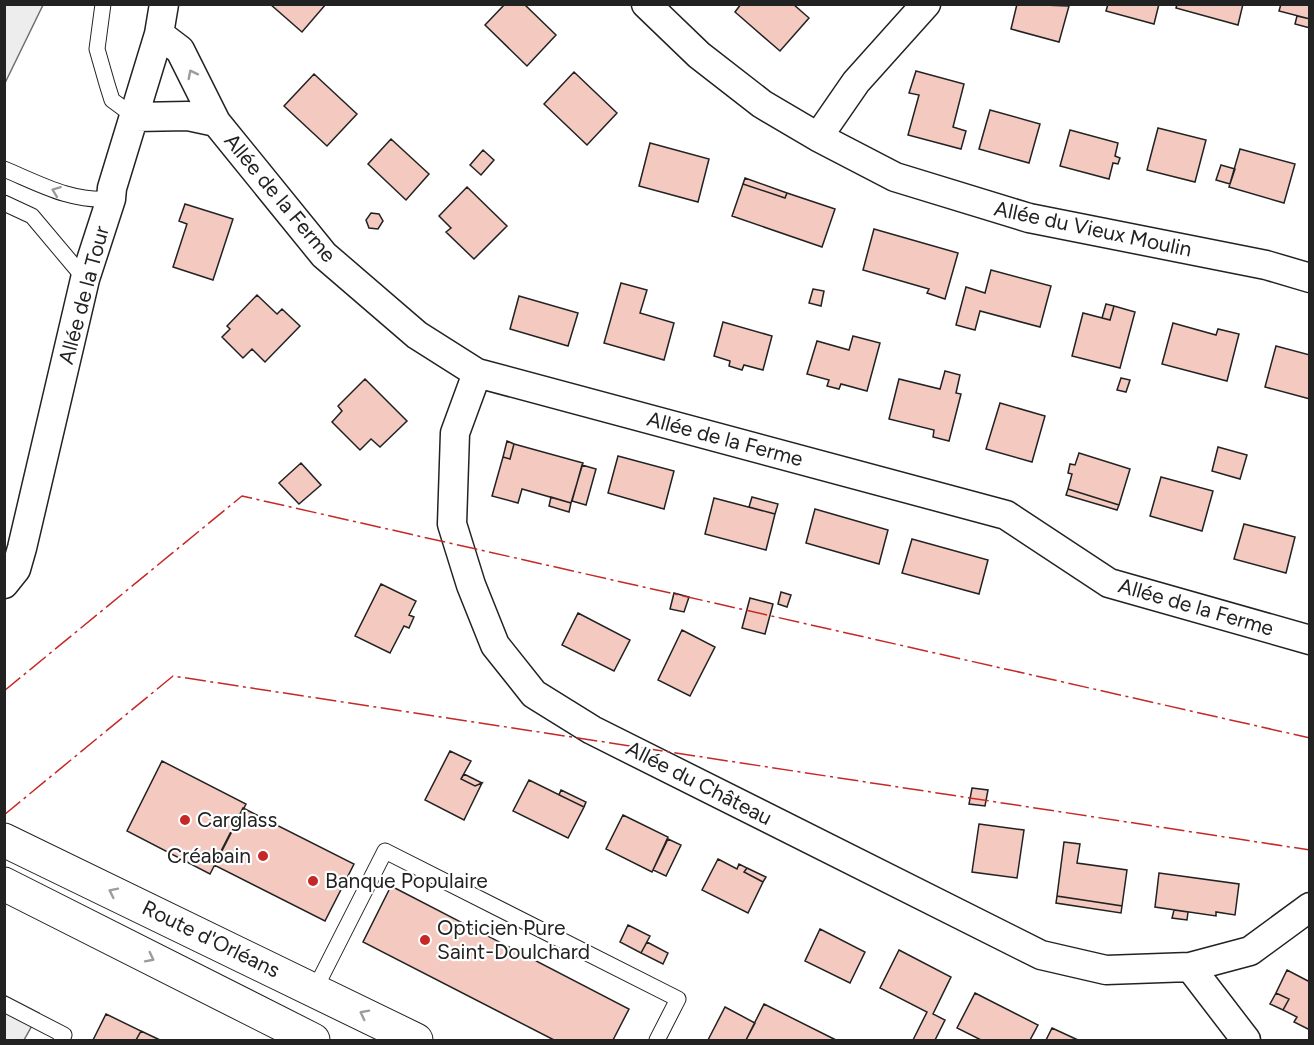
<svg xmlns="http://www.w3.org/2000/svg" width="1314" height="1045" viewBox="0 0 1314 1045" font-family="Figtree,sans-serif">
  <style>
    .parking { fill: #ededed; stroke: #6f6f6f; stroke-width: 1.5 }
    .building { fill: #f3c9c0; stroke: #222; stroke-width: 1.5 }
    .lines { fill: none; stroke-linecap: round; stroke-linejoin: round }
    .lane-casing { stroke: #222; stroke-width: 17 }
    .street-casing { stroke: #222; stroke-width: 31 }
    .primary-casing { stroke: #222; stroke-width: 35 }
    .lane { stroke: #fff; stroke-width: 15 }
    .street { stroke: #fff; stroke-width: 28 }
    .primary { stroke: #fff; stroke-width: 33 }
    .power { stroke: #c62828; stroke-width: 1.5; stroke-dasharray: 21 4.5 3 4.5; stroke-linecap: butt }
    .oneway { stroke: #9c9c9c }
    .poi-dot { fill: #c62828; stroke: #fff; stroke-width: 2 }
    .labels { text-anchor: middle; stroke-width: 4.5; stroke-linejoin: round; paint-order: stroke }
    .street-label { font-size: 21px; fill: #222; stroke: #fff }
    .poi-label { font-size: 21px; fill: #222; stroke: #fff; text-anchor: start }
  </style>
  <rect width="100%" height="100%" fill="#fff"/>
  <path class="parking" d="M5 4 43 5 5 83 4 5Z
    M4 995 39 1013 24 1040H5Z"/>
  <path class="building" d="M270 4H326L302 32Z
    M505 4H524L556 35 527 66 485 25Z
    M741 4H793L809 18 780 51 735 12Z
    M1017 4 1069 6 1059 42 1011 29Z
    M1108 4H1159L1154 24 1106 11Z
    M1177 4H1243L1238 25 1176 8Z
    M1281 4H1310V19L1279 11Z
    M1297 16 1310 19V28L1295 24Z
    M916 71 964 84 953 127 966 131 961 149 908 135 919 95 909 93Z
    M574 72 617 113 587 145 544 104Z
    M314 74 357 114 327 146 284 106Z
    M990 110 1040 124 1029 163 979 149Z
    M1158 128 1206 140 1195 182 1147 170Z
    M1070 130 1118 143 1115 156 1120 158 1118 164 1113 163 1109 179 1060 166Z
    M391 139 429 174 406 200 368 164Z
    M650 143 709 159 698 202 639 186Z
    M1240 149 1295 164 1284 203 1229 187Z
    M483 150 494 160 481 175 470 165Z
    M1221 165 1235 169 1230 184 1216 180Z
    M745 178 787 193 785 198 743 184Z
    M743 184 785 198 787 193 835 209 822 247 732 216Z
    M467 187 507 226 474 259 446 232 451 228 439 216Z
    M185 204 233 219 213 280 173 267 187 224 179 221Z
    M371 213 379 214 383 221 378 229 369 228 366 220Z
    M874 229 958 253 945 299 927 293 929 289 863 270Z
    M991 270 1051 286 1040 327 980 311 975 330 956 325 966 287 985 293Z
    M621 283 647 290 640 313 674 323 664 360 604 343Z
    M813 289 824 291 821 306 809 303Z
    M257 295 277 314 282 309 300 326 265 362 252 349 243 358 222 337 230 329 227 326Z
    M519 296 578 313 568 346 510 329Z
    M1106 304 1114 306 1110 320 1102 318Z
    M1114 306 1135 312 1120 368 1072 356 1083 313 1110 320Z
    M723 322 772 336 763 370 744 365 742 370 729 366 730 361 714 356Z
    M1173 323 1216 335 1218 329 1239 334 1227 381 1162 364Z
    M853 336 880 343 867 391 841 384 839 389 827 386 829 380 807 374 817 341 849 350Z
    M1276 346 1310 355V399L1265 387Z
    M945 371 960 375 956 393 961 394 949 441 933 437 934 430 889 419 899 379 940 389Z
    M1121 378 1130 380 1126 392 1117 390Z
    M365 379 407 421 380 447 371 439 360 450 332 422 342 411 338 406Z
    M1000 403 1045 416 1032 462 986 449Z
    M507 441 514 444 510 459 503 457Z
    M514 444 583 463 571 503 522 489 518 503 492 496 503 457 510 459Z
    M1218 447 1247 455 1240 479 1212 471Z
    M1079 453 1130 469 1119 505 1068 489 1072 474 1068 473 1070 464 1075 465Z
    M618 456 674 471 664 509 608 493Z
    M301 463 321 485 299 504 279 483Z
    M582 465 596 469 586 505 572 501Z
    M1161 477 1213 491 1202 531 1150 516Z
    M1068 489 1119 505 1117 510 1066 495Z
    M551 497 571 503 569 512 549 506Z
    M752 497 778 504 775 514 749 507Z
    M714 498 775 514 766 550 705 534Z
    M815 509 888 530 879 564 806 543Z
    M1244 524 1295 537 1286 573 1234 559Z
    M912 539 988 560 979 594 902 573Z
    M381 584 416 601 409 615 414 617 409 628 404 626 390 653 355 636Z
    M781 592 791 595 787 607 778 604Z
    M674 593 689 597 684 612 670 609Z
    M750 598 773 604 765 634 742 628Z
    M578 613 630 640 614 671 562 645Z
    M682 630 715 647 690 696 658 680Z
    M450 751 471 761 461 779 475 786 482 783 464 820 425 800Z
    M162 761 246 804 210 874 127 831Z
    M464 774 482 783 475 786 461 779Z
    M529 780 584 807 568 838 513 811Z
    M972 788 988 790 985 806 969 804Z
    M561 790 586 802 584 807 559 795Z
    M243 808 354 864 325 921 214 865Z
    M623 815 668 837 652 872 606 849Z
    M979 824 1024 830 1017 878 972 872Z
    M668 839 681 845 666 876 653 870Z
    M1064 842 1080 844 1077 863 1127 870 1122 906 1057 896Z
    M718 859 737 869 739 864 747 868 744 872 763 882 748 913 702 890Z
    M747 868 766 877 763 882 744 872Z
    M1159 873 1239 884 1235 915 1216 912V916L1155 907Z
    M391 886 629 1009 613 1040H554L363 942Z
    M1057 896 1122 906 1121 913 1056 903Z
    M1174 910 1188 912 1187 920 1172 918Z
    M628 925 650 936 641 953 620 942Z
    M820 929 865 952 850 983 805 961Z
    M647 942 668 953 663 964 641 953Z
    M899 950 951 977 933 1014 945 1020 935 1040H913L927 1012 880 988Z
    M1287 970 1310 982V1030L1294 1022 1297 1017 1283 1010 1289 999 1276 993Z
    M975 993 1038 1025 1030 1040H981L957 1028Z
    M1276 993 1289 999 1283 1010 1270 1004Z
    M764 1004 836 1040H746Z
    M725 1007 755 1023 746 1040H708Z
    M106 1014 141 1031 136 1040H93Z
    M1052 1028 1078 1040H1046Z
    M141 1031 160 1040H136Z"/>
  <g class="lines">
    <defs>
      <path id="lane" d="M103 4 97 49 107 84 112 100 135 117
        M4 169C40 184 71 202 111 199
        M4 203 32 216 85 279
        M315 989 385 851 678 999 657 1040
        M4 1004 64 1035 61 1040"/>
      <path id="street" d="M646 4 699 55 762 104 818 137 895 177 1029 218 1266 265 1310 278
        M159 34 180 50 216 122 324 255 417 335 477 373 1006 515 1109 583 1310 640
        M135 117 188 116 216 122
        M818 137 856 82 926 4
        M477 373 455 433 452 524 471 585 495 645 534 694 592 730 1041 955 1106 970 1190 967 1250 951 1310 907
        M4 584 16 569 22 548 85 279 111 199 112 188 159 34 164 4
        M1190 967 1246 1040"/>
      <path id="primary" d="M4 840 416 1040
        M4 884 313 1040"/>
    </defs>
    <use href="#lane" class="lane-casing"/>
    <use href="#street" class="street-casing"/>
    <use href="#primary" class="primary-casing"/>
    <use href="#lane" class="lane"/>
    <use href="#street" class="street"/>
    <use href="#primary" class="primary"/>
    <path class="power" d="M4 691 242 496 1310 738
      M4 815 173 676 1310 850"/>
  </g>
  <defs><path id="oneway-chevron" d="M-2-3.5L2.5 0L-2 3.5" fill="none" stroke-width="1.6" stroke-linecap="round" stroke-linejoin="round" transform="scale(1.5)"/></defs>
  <g class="oneway">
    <use href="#oneway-chevron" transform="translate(192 74) rotate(-117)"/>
    <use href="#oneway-chevron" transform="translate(56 191) rotate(-159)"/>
    <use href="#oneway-chevron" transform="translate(113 892) rotate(-154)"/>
    <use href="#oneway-chevron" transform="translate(150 958) rotate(27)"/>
    <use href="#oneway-chevron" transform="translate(364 1014) rotate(-153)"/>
  </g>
  <g class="poi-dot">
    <circle cx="185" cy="820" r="6"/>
    <circle cx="263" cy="856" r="6"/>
    <circle cx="313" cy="881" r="6"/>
    <circle cx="425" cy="940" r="6"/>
  </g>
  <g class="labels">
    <g class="street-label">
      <text transform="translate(280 198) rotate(50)" y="7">Allée de la Ferme</text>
      <text transform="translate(1093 229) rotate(12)" y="7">Allée du Vieux Moulin</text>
      <text transform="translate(84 295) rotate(-75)" y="7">Allée de la Tour</text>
      <text transform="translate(725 439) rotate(15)" y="7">Allée de la Ferme</text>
      <text transform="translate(1196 607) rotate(16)" y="7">Allée de la Ferme</text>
      <text transform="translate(699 783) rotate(27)" y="7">Allée du Château</text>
      <text transform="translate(211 939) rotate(26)" y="7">Route d'Orléans</text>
    </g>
    <g class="poi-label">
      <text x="197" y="827">Carglass</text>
      <text x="251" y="863" text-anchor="end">Créabain</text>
      <text x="325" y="888">Banque Populaire</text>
      <text x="437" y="935">Opticien Pure<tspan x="437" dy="24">Saint-Doulchard</tspan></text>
    </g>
  </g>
  <rect width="1314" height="1045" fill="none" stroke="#222222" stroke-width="12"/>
</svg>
